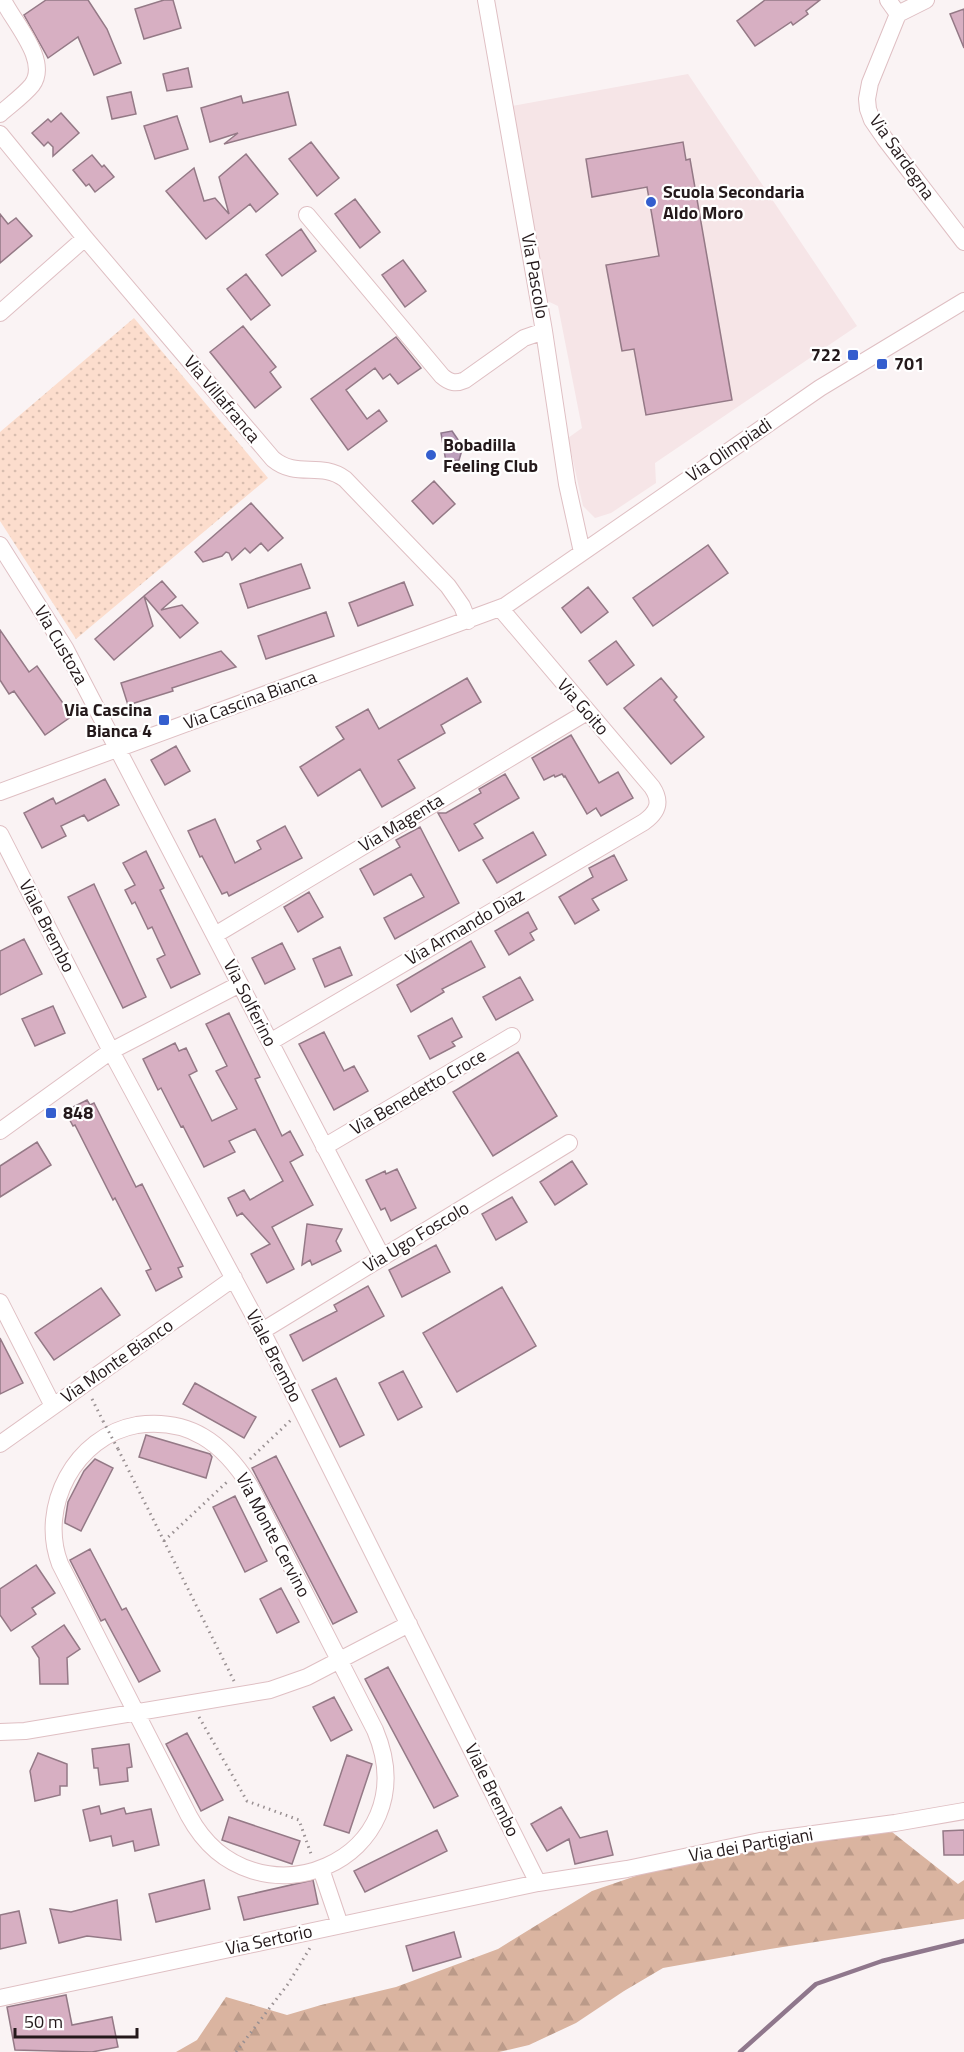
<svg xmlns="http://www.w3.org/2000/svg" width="964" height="2052" viewBox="0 0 964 2052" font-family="'Titillium Web',sans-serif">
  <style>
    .built { fill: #f6e5e7 }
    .green { fill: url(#green-dots) }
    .forest { fill: url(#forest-firs) }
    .water { fill: #bd9fbc; stroke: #8f778c; stroke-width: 1.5 }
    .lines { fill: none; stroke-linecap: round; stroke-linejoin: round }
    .stream { stroke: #8f778c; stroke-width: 4.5 }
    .building { fill: #d7afc2; stroke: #947986; stroke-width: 1.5 }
    .minor-casing { stroke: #dfbfc3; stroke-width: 18 }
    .path { stroke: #999092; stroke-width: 3; stroke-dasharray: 1.5 4.5; stroke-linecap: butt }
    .minor { stroke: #fff; stroke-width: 16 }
    .path-bridge { stroke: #999092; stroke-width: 3; stroke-dasharray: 1.5 4.5; stroke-linecap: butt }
    .poi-dot { fill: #345ece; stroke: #fff; stroke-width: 2 }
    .labels { text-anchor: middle; stroke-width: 4.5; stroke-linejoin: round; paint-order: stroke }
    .street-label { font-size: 18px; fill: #24191b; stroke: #fff }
    .poi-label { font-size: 18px; font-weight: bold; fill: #24191b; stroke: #fff; text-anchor: start }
  </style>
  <defs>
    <pattern id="green-dots" width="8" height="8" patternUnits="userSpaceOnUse" patternTransform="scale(1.5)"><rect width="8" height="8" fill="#fcddcd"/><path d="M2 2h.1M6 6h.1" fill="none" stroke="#d8bdaf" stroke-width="1.8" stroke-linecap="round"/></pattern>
    <pattern id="forest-firs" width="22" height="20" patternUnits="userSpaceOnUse" patternTransform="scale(1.5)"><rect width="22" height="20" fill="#dab4a0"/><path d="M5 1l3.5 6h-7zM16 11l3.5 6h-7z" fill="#bb9a89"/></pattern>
  </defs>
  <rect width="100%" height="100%" fill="#faf3f4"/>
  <path class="built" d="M688 74 857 326 655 463 656 483 611 513 595 518 583 506 568 438 582 428 558 306 543 299 512 106Z"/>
  <path class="green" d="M134 318 268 478 76 639 0 521V432Z"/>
  <path class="forest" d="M892 1832 958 1884 964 1880V1919L770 1949 663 1968 624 1991 576 2023 529 2045 499 2052H176L197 2040 226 1997 287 2015 321 2005 396 1987 498 1949 592 1891 665 1866 742 1849Z"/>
  <path class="water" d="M452 431 463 447 459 460 446 462 441 433Z"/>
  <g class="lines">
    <path class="stream" d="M740 2052 816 1984 882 1961 964 1941"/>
  </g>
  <path class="building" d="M46 0H88L107 29 121 63 94 75 78 37 48 58 24 15Z
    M164 0H173L181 28 144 39 135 9Z
    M765 0H820L806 11 808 14 793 25 791 22 755 46 737 21Z
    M964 9V48L950 14Z
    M188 68 192 87 167 91 163 74Z
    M131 92 136 114 112 119 107 97Z
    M288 92 296 125 224 144 238 133 210 142 201 108 241 96 243 103Z
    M61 113 79 133 53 156V147L48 142 44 146 32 133 48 119 51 122Z
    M177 116 188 149 155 159 144 126Z
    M311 142 339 178 317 196 289 159Z
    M683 142 686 160 690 159 732 400 646 415 634 349 622 351 606 265 659 256 647 187 592 197 586 159Z
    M246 154 278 194 256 212 250 204 206 239 166 191 194 168 204 201 215 198 229 214 219 177Z
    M92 155 102 167 104 165 114 177 95 192 89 184 86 186 73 170Z
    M355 199 380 232 360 248 335 214Z
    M0 214 8 224 16 218 32 236 0 263Z
    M301 229 316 251 282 276 266 255Z
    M403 260 426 291 405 307 382 275Z
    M246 274 270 305 251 320 227 289Z
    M243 326 276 367 270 372 281 387 255 408 210 352Z
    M396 337 421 368 398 384 390 374 383 379 375 368 346 390 367 419 379 410 387 421 348 450 311 399Z
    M434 481 455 504 433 524 412 501Z
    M251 503 283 538 268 551 261 543 250 553 245 548 232 560 229 553 226 552 222 556 203 562 195 552Z
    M708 545 728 573 653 626 633 598Z
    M301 564 310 588 248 608 240 584Z
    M162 581 176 597 161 610 182 605 198 623 180 638 144 596Z
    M404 582 413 605 358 626 349 603Z
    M588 587 608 612 581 633 562 608Z
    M144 596 153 626 114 660 95 639Z
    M326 612 334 636 266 659 258 636Z
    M0 630 29 672 37 666 72 716 45 735 14 691 9 694 0 680Z
    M616 641 634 665 607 685 589 661Z
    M221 651 236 667 172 688 173 691 128 705 121 683Z
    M467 678 481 702 441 725 445 733 398 760 415 788 382 807 360 769 318 796 300 767 344 739 336 727 368 709 379 729Z
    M661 678 677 697 674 700 704 737 671 764 624 708Z
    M571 735 599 783 618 772 633 798 601 816 596 808 587 814 565 776 564 777 562 774 555 777 554 775 544 780 532 758Z
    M176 746 190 771 165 785 151 760Z
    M505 774 519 798 474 824 483 838 459 851 438 813H446L481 793 479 789Z
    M105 779 119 805 88 821 84 815 61 826 66 836 42 848 24 813 53 798 56 804Z
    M215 819 235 863 261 849 257 841 285 826 302 858 229 896 227 892 222 894 202 856 200 857 188 831Z
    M420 827 459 903 395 939 384 918 424 897 411 874 374 895 360 869 400 847 396 840Z
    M533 832 546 855 497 883 483 860Z
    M146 851 164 888 160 890 200 974 171 988 157 959 165 955 152 927 148 929 135 902 132 904 125 890 135 885 123 863Z
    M614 855 627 880 592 899 599 910 575 924 559 897 593 877 589 868Z
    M94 884 146 997 123 1008 68 897Z
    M309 892 323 917 298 932 284 907Z
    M528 912 537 929 530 933 534 940 509 955 495 931Z
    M24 939 42 974 0 995V951Z
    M471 941 485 967 442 989 444 992 411 1012 397 985Z
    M282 943 295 969 265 984 252 958Z
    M340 947 352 975 325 987 313 959Z
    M520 977 533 1000 496 1020 483 997Z
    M53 1006 65 1033 35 1046 22 1019Z
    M229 1013 260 1077 255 1079 282 1136 290 1131 303 1155 290 1162 313 1205 272 1227 294 1269 267 1283 251 1254 270 1244 242 1213 237 1216 228 1198 244 1190 250 1200 283 1181 255 1129 229 1141 235 1152 204 1167 183 1126 181 1127 161 1088 158 1090 143 1059 175 1043 179 1051 186 1048 197 1071 189 1075 212 1121 237 1109 216 1071 227 1066 206 1024Z
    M452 1018 462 1037 452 1042 455 1046 430 1059 418 1036Z
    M324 1032 344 1071 354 1066 368 1091 334 1110 299 1044Z
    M518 1052 557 1116 493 1156 453 1092Z
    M87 1100 90 1105 94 1103 136 1187 142 1184 183 1266 178 1268 182 1277 156 1291 146 1271 151 1269 115 1198 113 1200 75 1125 73 1126 65 1111Z
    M37 1142 51 1165 0 1197V1166Z
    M572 1161 587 1184 555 1205 540 1182Z
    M397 1169 416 1208 391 1221 385 1208 381 1210 366 1180 385 1171 386 1174Z
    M512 1197 527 1222 496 1240 482 1214Z
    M307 1224 342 1229 336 1241 341 1251 312 1265 310 1260 302 1265Z
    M436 1245 450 1272 402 1297 389 1270Z
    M368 1286 384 1316 303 1361 290 1335 337 1311 334 1305Z
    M502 1287 536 1346 457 1392 423 1333Z
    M101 1288 120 1315 54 1360 35 1333Z
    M0 1338 23 1383 0 1394Z
    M403 1371 422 1407 398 1420 379 1383Z
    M336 1378 364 1435 340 1447 312 1390Z
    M195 1383 256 1417 244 1438 183 1404Z
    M146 1435 210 1454 212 1457 206 1478 139 1457Z
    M276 1456 357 1612 333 1624 252 1468Z
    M95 1459 113 1468 81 1531 65 1523V1521L68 1502 84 1471Z
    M235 1496 267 1561 245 1572 213 1507Z
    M90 1549 122 1610 126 1608 160 1671 139 1682 105 1619 101 1621 70 1560Z
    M36 1565 55 1593 32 1608 36 1614 11 1631 0 1615V1589Z
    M281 1588 299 1622 277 1633 260 1599Z
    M64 1625 80 1649 67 1658 68 1684H40L39 1658 32 1647Z
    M388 1667 458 1796 434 1808 365 1679Z
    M334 1697 352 1730 331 1741 313 1707Z
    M187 1733 223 1800 201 1811 166 1744Z
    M129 1744 132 1767 127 1768 128 1781 100 1785 98 1768H94L92 1749Z
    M38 1753 67 1764V1786H60V1795L35 1801 30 1771Z
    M347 1755 372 1764 349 1833 324 1825Z
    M99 1806 101 1814 124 1808 126 1814 151 1809 159 1845 135 1851 133 1841 113 1846 111 1836 90 1841 83 1810Z
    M561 1807 580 1838 607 1831 613 1855 575 1864 569 1839 547 1851 531 1824Z
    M229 1817 300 1841 292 1864 222 1840Z
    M437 1830 447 1851 365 1892 354 1871Z
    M964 1830V1855H944L943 1831Z
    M204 1880 210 1909 156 1922 149 1894Z
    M313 1880 318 1904 244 1920 238 1897Z
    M117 1900 121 1940 87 1936 59 1943 50 1909 71 1912Z
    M19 1911 26 1943 0 1949V1915Z
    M454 1932 461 1957 413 1971 406 1946Z
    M66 1995 72 2025 112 2017 118 2047 92 2052 15 2050 7 2007Z"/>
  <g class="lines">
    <defs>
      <path id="minor" d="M486 0 544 331 567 484 582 552
        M888 0 898 14 870 83 867 99 868 109 872 120 885 139 964 242
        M898 14 926 0
        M0 114C10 105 23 96 32 85 50 61 14 23 3 0
        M0 134 85 238 273 459C297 479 320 461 345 479L448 586 462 606 468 621
        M307 215 442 376C450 383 456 384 465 380L524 338 544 331
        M0 313 85 238
        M0 545 65 648 382 1257
        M0 792 505 606 820 388 964 301
        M0 834 111 1051 262 1331 538 1883
        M215 935 587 712
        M270 1042 644 822C658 812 662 802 652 787L500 608
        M0 1131 111 1051 240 984
        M324 1147 512 1036
        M0 1302 53 1406
        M262 1331 569 1143
        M137 1425C190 1418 223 1443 250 1486L375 1730C430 1860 253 1934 189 1816L60 1564C38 1507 75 1436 137 1425Z
        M0 1444 234 1278
        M0 1732 25 1731 270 1690 307 1677 409 1624
        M321 1869 340 1925
        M0 1998 538 1883 627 1869 760 1841 895 1823 964 1811"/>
    </defs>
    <use href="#minor" class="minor-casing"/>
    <path class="path" d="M92 1399 103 1421
      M118 1449 234 1681
      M250 1459 291 1420
      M164 1541 228 1481
      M199 1717 247 1801 299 1820 311 1854
      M236 2052 288 1984 310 1948"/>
    <use href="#minor" class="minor"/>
    <path class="path-bridge" d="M103 1421 118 1449"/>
  </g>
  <g class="poi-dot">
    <circle cx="651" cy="202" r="6"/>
    <rect x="847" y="349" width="12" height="12" rx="3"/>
    <rect x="876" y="358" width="12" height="12" rx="3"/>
    <circle cx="431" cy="455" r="6"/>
    <rect x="158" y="714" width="12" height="12" rx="3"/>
    <rect x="45" y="1107" width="12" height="12" rx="3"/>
  </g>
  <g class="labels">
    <g class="street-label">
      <text transform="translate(902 157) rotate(55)" y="6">Via Sardegna</text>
      <text transform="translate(535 276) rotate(80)" y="6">Via Pascolo</text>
      <text transform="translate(222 399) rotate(50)" y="6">Via Villafranca</text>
      <text transform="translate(729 450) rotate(-34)" y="6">Via Olimpiadi</text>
      <text transform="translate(61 645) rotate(60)" y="6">Via Custoza</text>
      <text transform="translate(250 700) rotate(-20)" y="6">Via Cascina Bianca</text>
      <text transform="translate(583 707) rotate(49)" y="6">Via Goito</text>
      <text transform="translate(401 823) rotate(-31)" y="6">Via Magenta</text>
      <text transform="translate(47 926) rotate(63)" y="6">Viale Brembo</text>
      <text transform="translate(465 927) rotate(-30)" y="6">Via Armando Diaz</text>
      <text transform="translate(250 1003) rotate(63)" y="6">Via Solferino</text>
      <text transform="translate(418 1092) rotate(-30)" y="6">Via Benedetto Croce</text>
      <text transform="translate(416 1237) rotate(-31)" y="6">Via Ugo Foscolo</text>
      <text transform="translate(274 1356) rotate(63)" y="6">Viale Brembo</text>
      <text transform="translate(117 1361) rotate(-35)" y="6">Via Monte Bianco</text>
      <text transform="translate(273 1535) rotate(62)" y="6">Via Monte Cervino</text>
      <text transform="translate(492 1790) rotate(64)" y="6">Viale Brembo</text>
      <text transform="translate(751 1845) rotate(-10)" y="6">Via dei Partigiani</text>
      <text transform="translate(269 1940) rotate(-12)" y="6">Via Sertorio</text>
    </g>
    <g class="poi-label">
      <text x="663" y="198">Scuola Secondaria<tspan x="663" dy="21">Aldo Moro</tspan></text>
      <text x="841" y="361" text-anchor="end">722</text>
      <text x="894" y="370">701</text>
      <text x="443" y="451">Bobadilla<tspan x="443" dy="21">Feeling Club</tspan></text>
      <text x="152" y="716" text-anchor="end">Via Cascina<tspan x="152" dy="21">Bianca 4</tspan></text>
      <text x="63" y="1119">848</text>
    </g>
  </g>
  <path d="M15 2028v9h122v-9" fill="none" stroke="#24191b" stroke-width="3"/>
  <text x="24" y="2028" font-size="18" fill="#24191b" stroke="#ffffff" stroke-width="4.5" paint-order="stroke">50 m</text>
</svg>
